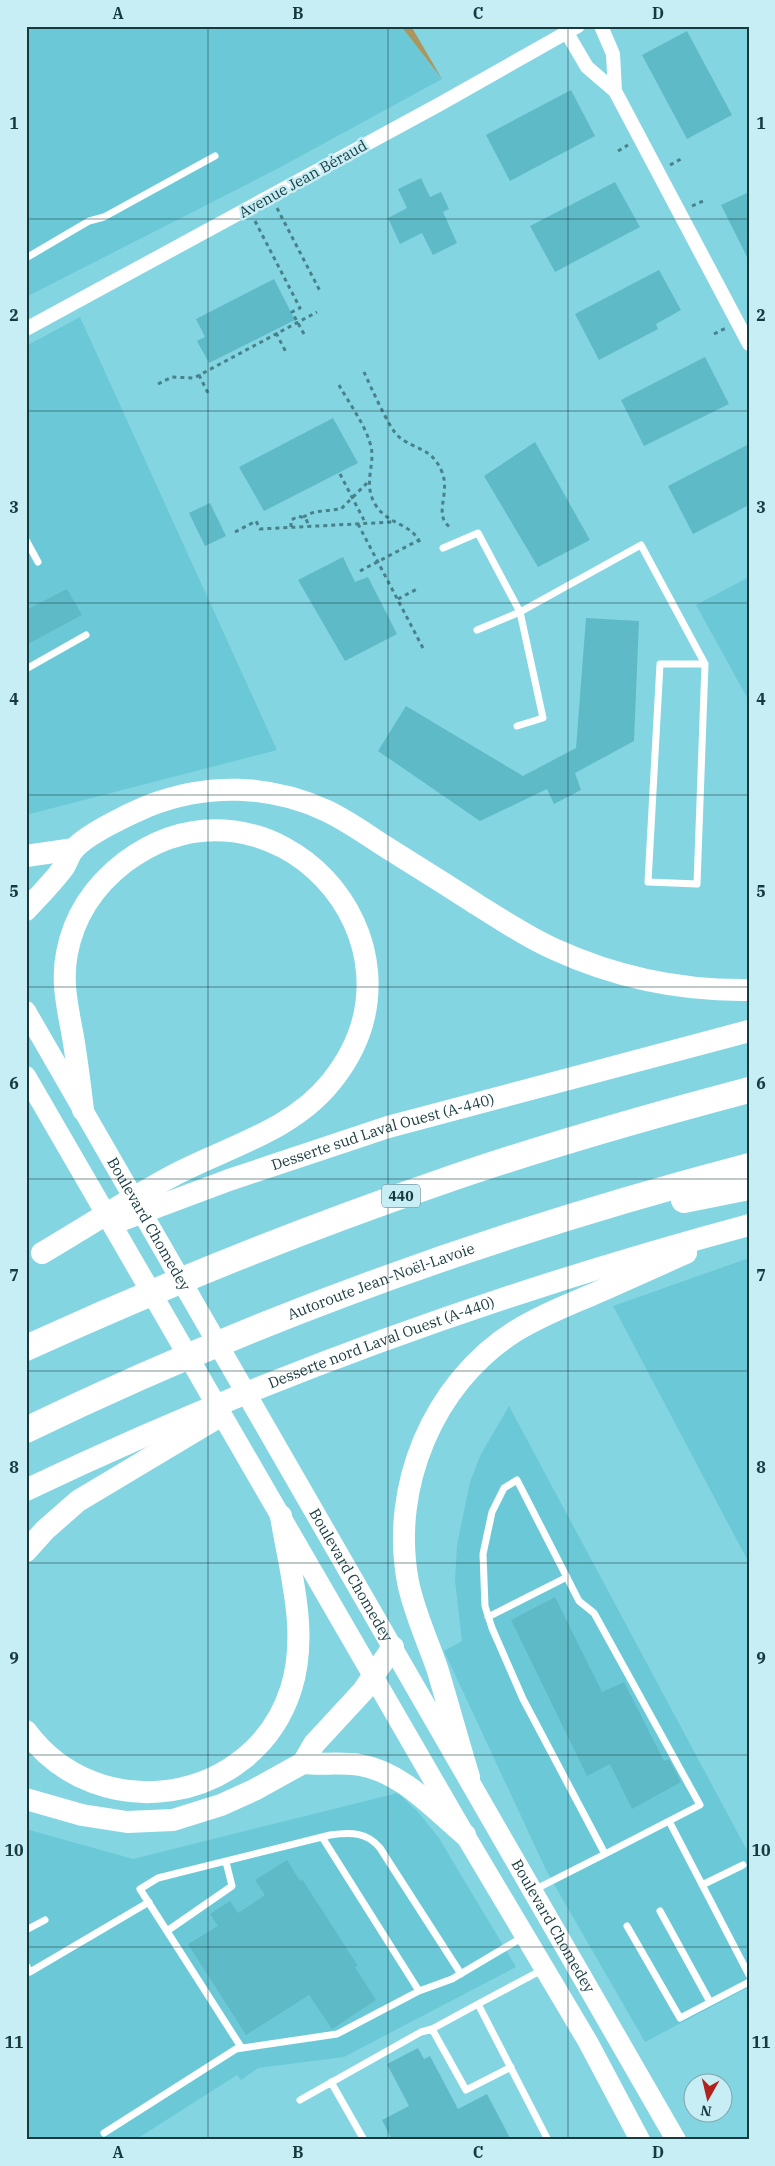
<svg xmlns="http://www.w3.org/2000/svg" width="775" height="2166" viewBox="0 0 775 2166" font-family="'IBM Plex Serif',serif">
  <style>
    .built { fill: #6bc9d7 }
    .green { fill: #ad965c }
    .building { fill: #5fbac8 }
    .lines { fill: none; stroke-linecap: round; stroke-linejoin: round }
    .path { stroke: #48818a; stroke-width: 3; stroke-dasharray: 4 4; stroke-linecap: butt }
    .lane { stroke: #fff; stroke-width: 7 }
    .street { stroke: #fff; stroke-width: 14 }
    .secondary { stroke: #fff; stroke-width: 20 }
    .primary { stroke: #fff; stroke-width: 22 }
    .highway { stroke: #fff; stroke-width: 26 }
    .grid { fill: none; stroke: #173a3f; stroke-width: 1; stroke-opacity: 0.55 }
    .labels { text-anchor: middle; stroke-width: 5; stroke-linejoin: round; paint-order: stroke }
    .shield { fill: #c8eef5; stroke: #4c7076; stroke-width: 1 }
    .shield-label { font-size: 14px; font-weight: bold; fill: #173a3f }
    .street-label { font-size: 15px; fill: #173a3f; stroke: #c8eef5 }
    .neatline { fill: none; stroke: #173a3f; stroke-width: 2 }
    .grid-label { font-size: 16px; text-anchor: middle; font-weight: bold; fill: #173a3f }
  </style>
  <rect width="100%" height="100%" fill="#83d5e2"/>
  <path class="built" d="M26 26H401L442 79 277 169 26 297Z
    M80 317 277 750 26 815V346Z
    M749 577V701L696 605Z
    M749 1258V1563L613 1306Z
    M509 1406 749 1854V1987L645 2042 547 1872 444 1651 462 1641 455 1580 457 1545 470 1482 481 1454Z
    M398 1793 418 1812 439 1838 516 1967 344 2057 258 2068 241 2080 237 2075 135 2140H26V1829L133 1859Z"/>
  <path class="green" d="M401 26H411L442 79Z"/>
  <path class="building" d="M687 31 732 115 687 139 642 55Z
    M571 90 595 136 510 181 486 135Z
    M421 178 430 197 441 192 449 209 443 212 457 243 433 255 422 233 400 244 388 218 407 208 398 189Z
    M615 182 640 227 555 272 530 226Z
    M749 192V261L721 205Z
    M659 270 681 310 656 324 658 329 599 360 575 314Z
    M274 279 295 320 209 363 197 341 205 337 196 319Z
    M705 357 729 404 644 446 621 400Z
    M333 418 358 463 264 511 239 467Z
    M535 442 590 540 538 567 484 476Z
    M749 444V505L693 534 668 486Z
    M210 503 226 536 205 546 189 513Z
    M343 557 355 582 368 577 397 634 345 661 298 580Z
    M67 589 82 615 26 645V610Z
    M586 618 639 621 634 741 575 773 581 790 554 804 547 789 480 821 378 751 406 706 523 776 576 748Z
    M555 1597 602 1692 624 1682 664 1761 669 1759 681 1782 632 1809 610 1764 587 1776 511 1620Z
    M287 1860 300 1881 302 1879 358 1966 355 1967 376 2000 332 2029 309 1995 246 2035 188 1944 218 1926 210 1914 230 1901 238 1913 265 1895 255 1880Z
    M418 2048 424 2059 430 2056 458 2109 487 2094 511 2140H392L382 2120 409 2106 387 2064Z"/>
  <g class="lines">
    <path class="path" d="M618 151 628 145
      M670 165 681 159
      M692 206 703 201
      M277 208 321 293
      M255 221 300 308 292 312 305 336
      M276 333 287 354
      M714 334 726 328
      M364 372C370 385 389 428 398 436 415 451 431 446 442 472 451 494 432 515 451 528
      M199 375 209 395
      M158 384 172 377 194 378 317 312
      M339 385C349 403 364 423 370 443 377 463 362 482 375 504 387 525 412 523 420 543
      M340 474 366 524
      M303 517 314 512 341 509 368 482
      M358 524 424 650
      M291 527V520L299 516 306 519 309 526
      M235 532 256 521 260 529 393 522
      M360 571 419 540
      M398 599 417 589"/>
    <path class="lane" d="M26 258 89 221 104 217 215 156
      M26 540 38 562
      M443 548 478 533 520 612 641 545 705 664 697 884 648 882 660 664H705
      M477 630 520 612 543 718 517 726
      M26 669 86 635
      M488 1617 567 1577
      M669 1821 749 1975
      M322 1837 419 1991 452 1979 523 1937
      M702 1885 743 1865
      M534 1890 605 1854 523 1699 492 1628 485 1606 483 1554 492 1512 504 1488 517 1480 579 1601 594 1613 700 1805 605 1854
      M660 1911 710 2002
      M627 1926 680 2018 749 1982
      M26 1930 45 1920
      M167 1931 232 1886 226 1862
      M26 1965 30 1972 149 1902
      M542 1970 478 2004 548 2140
      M478 2004 432 2029 466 2090 511 2067
      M241 2047 140 1889 158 1878 330 1835C351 1832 367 1832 380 1848L461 1974
      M331 2082 364 2140
      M300 2100 421 2032 432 2029
      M104 2133 236 2049 337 2034 419 1991"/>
    <path class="street" d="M601 26 613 54 615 91
      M567 33 587 67 615 91 749 344
      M26 329 440 104 578 26"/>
    <g class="secondary">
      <path id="s1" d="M26 1011 676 2140"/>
      <path d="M26 1076 465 1835 588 2042 640 2140"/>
    </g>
    <g class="primary">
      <path d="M26 856 74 849"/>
      <path d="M26 910C39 896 53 882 64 867 68 861 69 854 74 849 87 834 129 814 148 806 206 783 270 784 327 811 348 821 367 835 386 847 416 866 447 885 476 904 502 920 527 937 554 949 615 977 682 991 749 990"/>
      <path id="s2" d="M114 1223 229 1180 388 1127 749 1031"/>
      <path d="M42 1253C86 1227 129 1199 174 1175 227 1147 292 1131 331 1082 445 941 269 755 125 862 95 885 74 916 67 953 61 982 68 1009 73 1037 77 1061 80 1085 83 1110"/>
      <path id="s3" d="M26 1490C259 1379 500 1292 749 1225"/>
      <path d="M26 1551 45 1530 78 1501 220 1416"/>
      <path d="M26 1731C98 1829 254 1805 291 1689 309 1633 290 1572 281 1516"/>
      <path d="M303 1763C322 1765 341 1762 360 1765 402 1772 434 1809 465 1835"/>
      <path d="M469 1777C458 1741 448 1704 437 1668 427 1639 414 1612 408 1582 390 1487 433 1384 514 1332 538 1317 563 1307 589 1296 622 1282 654 1267 686 1253"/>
      <path d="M26 1799 82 1815 127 1822 173 1820 221 1805 254 1790 303 1763 314 1744 363 1691 393 1647"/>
    </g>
    <g class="highway">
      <path d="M684 1200 749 1187"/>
      <path d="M26 1348C160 1287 296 1232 435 1184 538 1148 643 1118 749 1090"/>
      <path id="s4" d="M26 1430C257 1318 501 1231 749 1166"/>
    </g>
  </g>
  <path class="grid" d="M208 26V2140M388 26V2140M568 26V2140M26 219H749M26 411H749M26 603H749M26 795H749M26 987H749M26 1179H749M26 1371H749M26 1563H749M26 1755H749M26 1947H749"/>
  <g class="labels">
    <rect class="shield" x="382" y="1184.5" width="38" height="23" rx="4"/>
    <g class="shield-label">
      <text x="401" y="1201">440</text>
    </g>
    <g class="street-label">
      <text transform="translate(303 179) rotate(-29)" y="5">Avenue Jean Béraud</text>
      <text dy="5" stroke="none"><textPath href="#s2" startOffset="284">Desserte sud Laval Ouest (A-440)</textPath></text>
      <text dy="5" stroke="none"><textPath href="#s1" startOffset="246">Boulevard Chomedey</textPath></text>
      <text dy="5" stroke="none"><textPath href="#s4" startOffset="385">Autoroute Jean-Noël-Lavoie</textPath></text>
      <text dy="5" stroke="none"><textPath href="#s3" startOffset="385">Desserte nord Laval Ouest (A-440)</textPath></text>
      <text dy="5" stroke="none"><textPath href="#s1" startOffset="651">Boulevard Chomedey</textPath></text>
      <text dy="5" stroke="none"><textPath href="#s1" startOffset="1056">Boulevard Chomedey</textPath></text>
    </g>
  </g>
  <rect width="775" height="2166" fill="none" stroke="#c8eef5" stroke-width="55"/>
  <g transform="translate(708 2098) rotate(188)"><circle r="24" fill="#c8eef5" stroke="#81a6ac"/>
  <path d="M0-4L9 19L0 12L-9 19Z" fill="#b1221c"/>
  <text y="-8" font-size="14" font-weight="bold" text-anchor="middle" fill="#173a3f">N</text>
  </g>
  <rect x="28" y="28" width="720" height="2110" class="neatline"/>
  <g class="grid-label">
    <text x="118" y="19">A</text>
    <text x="298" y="19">B</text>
    <text x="478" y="19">C</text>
    <text x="658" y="19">D</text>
    <text x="14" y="129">1</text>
    <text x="761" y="129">1</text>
    <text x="14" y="321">2</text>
    <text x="761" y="321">2</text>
    <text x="14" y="513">3</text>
    <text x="761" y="513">3</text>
    <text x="14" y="705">4</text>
    <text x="761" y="705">4</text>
    <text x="14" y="897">5</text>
    <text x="761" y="897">5</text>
    <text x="14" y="1089">6</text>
    <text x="761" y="1089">6</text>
    <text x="14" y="1281">7</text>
    <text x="761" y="1281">7</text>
    <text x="14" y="1473">8</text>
    <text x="761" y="1473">8</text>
    <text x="14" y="1664">9</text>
    <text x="761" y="1664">9</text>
    <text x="14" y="1856">10</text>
    <text x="761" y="1856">10</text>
    <text x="14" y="2048">11</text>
    <text x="761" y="2048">11</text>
    <text x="118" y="2158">A</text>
    <text x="298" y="2158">B</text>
    <text x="478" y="2158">C</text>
    <text x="658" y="2158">D</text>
  </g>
</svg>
